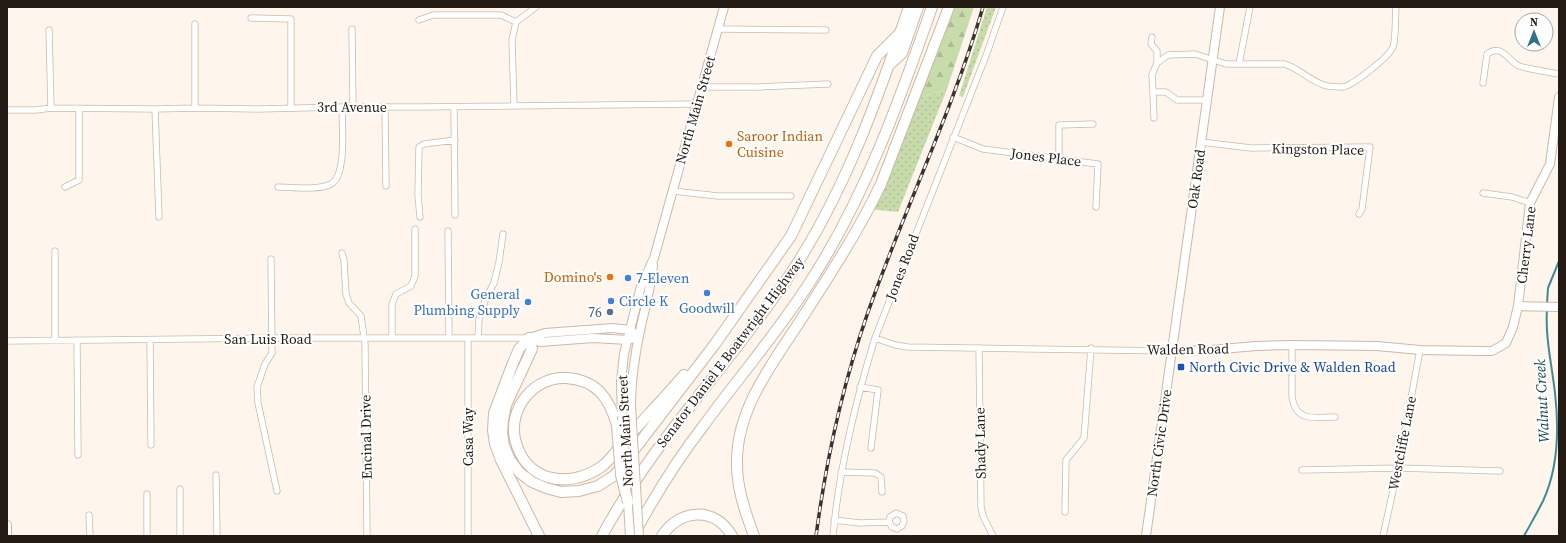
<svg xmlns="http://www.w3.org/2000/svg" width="1566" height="543" viewBox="0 0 1566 543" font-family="'Source Serif 4',serif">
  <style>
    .grass { fill: url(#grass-dots) }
    .forest { fill: url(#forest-firs) }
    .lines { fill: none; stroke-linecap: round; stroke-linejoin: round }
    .stream { stroke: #408a94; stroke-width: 2 }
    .street-casing { stroke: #ceb8a7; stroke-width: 7 }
    .secondary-casing { stroke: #ceb8a7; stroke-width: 10 }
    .highway-casing { stroke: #ceb8a7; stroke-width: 12 }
    .street { stroke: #fff; stroke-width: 5.5 }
    .secondary { stroke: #fff; stroke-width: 8 }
    .highway { stroke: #fff; stroke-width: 10 }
    .rail-casing { stroke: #3a322b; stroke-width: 3.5 }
    .rail { stroke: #fff; stroke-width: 2; stroke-dasharray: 6; stroke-linecap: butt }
    .secondary-bridge-casing { stroke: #ceb8a7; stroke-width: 10; stroke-linecap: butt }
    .highway-bridge-casing { stroke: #ceb8a7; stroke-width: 12; stroke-linecap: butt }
    .secondary-bridge { stroke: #fff; stroke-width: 8 }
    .highway-bridge { stroke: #fff; stroke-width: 10 }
    .food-dot { fill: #e8710a; stroke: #fff; stroke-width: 1.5 }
    .shop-dot { fill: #3f7fe0; stroke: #fff; stroke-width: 1.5 }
    .service-dot { fill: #5c6f8a; stroke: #fff; stroke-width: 1.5 }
    .transit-dot { fill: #1a4fb4; stroke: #fff; stroke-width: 1.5 }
    .labels { text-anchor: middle; stroke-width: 4; stroke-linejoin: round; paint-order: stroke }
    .street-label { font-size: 14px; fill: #231b14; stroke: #fff }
    .food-label { font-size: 14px; fill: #c56008; stroke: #fff; text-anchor: start }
    .shop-label { font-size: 14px; fill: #366cbe; stroke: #fff; text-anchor: start }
    .service-label { font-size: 14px; fill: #4e5e75; stroke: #fff; text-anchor: end }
    .transit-label { font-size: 14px; fill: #164399; stroke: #fff; text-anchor: start }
    .water-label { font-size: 15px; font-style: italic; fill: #17474f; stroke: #fff }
  </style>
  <defs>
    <pattern id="grass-dots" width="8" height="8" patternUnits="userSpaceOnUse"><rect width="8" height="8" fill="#c8dbab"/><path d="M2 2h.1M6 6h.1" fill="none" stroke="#acbb92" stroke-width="1.8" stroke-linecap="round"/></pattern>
    <pattern id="forest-firs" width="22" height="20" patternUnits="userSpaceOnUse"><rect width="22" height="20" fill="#c8dbab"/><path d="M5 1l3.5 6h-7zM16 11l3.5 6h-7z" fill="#acbb92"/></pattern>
  </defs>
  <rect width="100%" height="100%" fill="#fef5ed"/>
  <path class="grass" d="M987 7H996L963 97 959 96Z
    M947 89 898 212 869 209 914 100Z"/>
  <path class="forest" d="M949 7H974L947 89 914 100Z"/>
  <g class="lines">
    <path class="stream" d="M1547 304 1548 288 1559 261
      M1524 536C1530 525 1537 513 1543 501 1558 469 1559 428 1555 393 1552 366 1545 337 1547 309"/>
    <defs>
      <path id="street" d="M251 18 291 19V107
        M419 20 433 15H501L516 22
        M195 24V108
        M352 29 353 107
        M718 29 826 30
        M49 30 51 108
        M1152 37 1151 44 1157 51V63
        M1239 64 1250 7
        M1483 83 1487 54C1502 43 1508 61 1519 66 1527 69 1549 72 1559 74
        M702 87H758L828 84
        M1153 92 1154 118
        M1207 100H1177L1166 92H1153L1152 75 1157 63 1168 55 1195 54 1226 64H1284C1300 68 1310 82 1327 86 1331 86 1338 87 1343 87 1353 85 1389 57 1393 47 1396 39 1395 17 1396 7
        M514 105 512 40 516 22 536 7
        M385 107 386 186
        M454 107 455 215
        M155 109 159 217
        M7 110H36L51 108 155 109 195 108 259 109 342 107H419L697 104
        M953 137 983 149 1098 164 1096 207
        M1201 142 1251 148 1370 147 1362 209 1359 214
        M1059 159V125L1093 124
        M65 187 79 180V109
        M278 187C292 187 317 191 331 184 347 176 342 123 342 107
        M673 191 718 196H791
        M1483 193 1512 197 1530 203
        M420 217 418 195 419 147 424 144 455 140
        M448 231 449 338
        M55 251V340
        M342 253 344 261 346 294 349 303 361 316 365 344 367 536
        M271 259 272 353 265 364 257 387 258 403 277 491
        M392 338V304L396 294 411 286 415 276V229
        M478 338 479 319 486 298 494 283 499 262 503 234
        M875 338 895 345 908 347 1172 351
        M77 340 78 455
        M150 340 151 445
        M7 341 272 338H529
        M1292 345V397C1296 423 1315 417 1335 417
        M979 348 981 507 983 516 993 536
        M860 387 878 390 871 448
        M1302 470 1398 468 1500 471
        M841 472 875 473 881 477 882 492
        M216 475 217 536
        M180 489V536
        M147 494V536
        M1065 512 1066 460 1084 438 1091 348
        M89 515 90 536
        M834 520 860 523 889 522 892 527 897 529 902 526 904 521 903 516 896 513 890 517 889 522
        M468 536V338
        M833 536C839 469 855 403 875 338L987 53 1003 7
        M1383 536 1398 468 1420 350"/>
      <path id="secondary" d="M1518 306 1559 307
        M529 338 545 333 613 328 630 330 634 333
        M529 338 540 342 593 338 628 340 631 339
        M1172 351 1210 350 1256 346 1292 345 1377 346 1420 350 1480 351H1492L1501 346 1506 343 1513 327 1518 306 1530 203 1550 164 1559 97
        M631 406C631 379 635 353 641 326 646 305 651 286 653 265
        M622 416 621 382 624 354 641 286 654 258 724 7
        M628 502 630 536
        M7 525V536
        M1146 536 1220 7"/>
      <path id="highway" d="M889 65 902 53 918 7
        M529 338 532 349 506 405 503 420 502 433 504 446 510 460 520 473 532 482 546 488 561 492 579 491 598 486 615 475 637 446 715 344 791 236 877 56 900 33
        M529 338 519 349 513 363 494 413 493 430 495 444 501 460 539 536
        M617 425C609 398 597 380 566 378 535 376 508 408 515 439 525 481 567 490 601 467 611 460 619 447 627 438 646 417 666 396 684 375
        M602 536C654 439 733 361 793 270 846 189 878 98 909 7
        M633 536C654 497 677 460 704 425 739 377 778 332 810 282 865 197 899 102 932 7
        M662 536C679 509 715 506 732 536
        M754 536C745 511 736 487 737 459 738 405 776 359 804 315 831 273 859 230 881 184L949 7"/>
    </defs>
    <use href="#street" class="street-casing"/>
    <use href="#secondary" class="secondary-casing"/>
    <use href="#highway" class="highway-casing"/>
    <use href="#street" class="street"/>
    <use href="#secondary" class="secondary"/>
    <use href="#highway" class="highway"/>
    <defs>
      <path id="rail" d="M816 536C826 461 842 387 867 315 903 212 952 113 983 7"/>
    </defs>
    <use href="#rail" class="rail-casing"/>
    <use href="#rail" class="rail"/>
    <defs>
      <path id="secondary-bridge" d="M631 406 639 536
        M622 416 627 485"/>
      <path id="highway-bridge" d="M617 425 621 475 628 502"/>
    </defs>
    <use href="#secondary-bridge" class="secondary-bridge-casing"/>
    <use href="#highway-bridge" class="highway-bridge-casing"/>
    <use href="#secondary-bridge" class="secondary-bridge"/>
    <use href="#highway-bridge" class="highway-bridge"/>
  </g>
  <g class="food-dot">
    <circle cx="729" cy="144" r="4"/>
    <circle cx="610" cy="277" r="4"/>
  </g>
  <g class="shop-dot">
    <circle cx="628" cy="278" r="4"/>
    <circle cx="707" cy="293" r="4"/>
    <circle cx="611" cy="301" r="4"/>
    <circle cx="528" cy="302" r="4"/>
  </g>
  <circle class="service-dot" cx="610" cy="312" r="4"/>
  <rect class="transit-dot" x="1177" y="363" width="8" height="8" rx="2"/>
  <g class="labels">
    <g class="street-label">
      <text x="352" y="112">3rd Avenue</text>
      <text transform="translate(695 110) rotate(-74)" y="5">North Main Street</text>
      <text transform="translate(1318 149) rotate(1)" y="5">Kingston Place</text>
      <text transform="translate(1046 157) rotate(7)" y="5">Jones Place</text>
      <text transform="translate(1196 179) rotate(-82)" y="5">Oak Road</text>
      <text transform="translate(1526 245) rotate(-83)" y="5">Cherry Lane</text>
      <text transform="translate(902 267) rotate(-69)" y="5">Jones Road</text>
      <text x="268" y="344">San Luis Road</text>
      <text transform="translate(1188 349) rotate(-1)" y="5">Walden Road</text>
      <text transform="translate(730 352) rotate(-53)" y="5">Senator Daniel E Boatwright Highway</text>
      <text transform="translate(625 431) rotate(-93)" y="5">North Main Street</text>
      <text transform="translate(366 437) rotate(-91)" y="5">Encinal Drive</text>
      <text transform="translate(468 437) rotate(-90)" y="5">Casa Way</text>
      <text transform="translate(980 443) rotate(-91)" y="5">Shady Lane</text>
      <text transform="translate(1159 443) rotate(-82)" y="5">North Civic Drive</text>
      <text transform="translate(1402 443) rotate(-79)" y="5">Westcliffe Lane</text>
    </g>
    <g class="food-label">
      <text x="737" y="141">Saroor Indian<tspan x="737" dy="16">Cuisine</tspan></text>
      <text x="602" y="282" text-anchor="end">Domino's</text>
    </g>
    <g class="shop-label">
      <text x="636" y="283">7-Eleven</text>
      <text x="520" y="299" text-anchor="end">General<tspan x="520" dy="16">Plumbing Supply</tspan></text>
      <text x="619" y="306">Circle K</text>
      <text x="707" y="313" text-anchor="middle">Goodwill</text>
    </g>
    <g class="service-label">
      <text x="602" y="317">76</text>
    </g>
    <g class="transit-label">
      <text x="1189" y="372">North Civic Drive &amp; Walden Road</text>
    </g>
    <g class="water-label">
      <text transform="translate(1542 401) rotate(-93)" y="5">Walnut Creek</text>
    </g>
  </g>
  <rect width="1566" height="543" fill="none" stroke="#231b14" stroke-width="16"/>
  <g transform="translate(1534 32)"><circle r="19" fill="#ffffff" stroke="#a7a4a1"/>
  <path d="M0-3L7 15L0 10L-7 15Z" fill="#327186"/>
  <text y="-6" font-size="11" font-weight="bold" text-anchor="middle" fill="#231b14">N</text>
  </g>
</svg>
